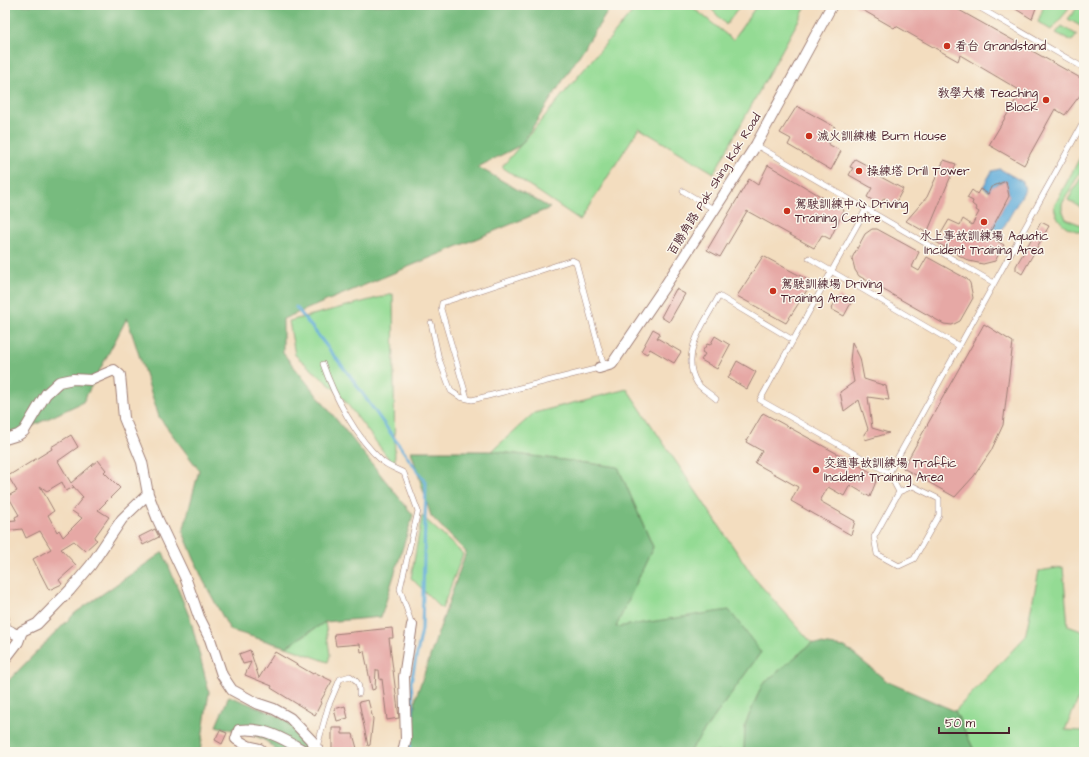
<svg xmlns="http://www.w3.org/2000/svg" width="1089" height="757" viewBox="0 0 1089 757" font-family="'Architects Daughter','LXGW WenKai TC',sans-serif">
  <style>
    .green { fill: #94db94; stroke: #6f7d60 }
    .forest { fill: #77bb7e; stroke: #606d54 }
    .water { fill: #62adda; stroke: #566682 }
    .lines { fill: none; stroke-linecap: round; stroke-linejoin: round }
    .stream { stroke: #62adda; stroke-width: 3 }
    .building { fill: #e6a8a5; fill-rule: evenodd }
    .lane-casing { stroke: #9e7e75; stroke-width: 6 }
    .street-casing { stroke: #9e7e75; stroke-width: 12 }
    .lane { stroke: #fff; stroke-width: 5 }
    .street { stroke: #fff; stroke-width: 10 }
    .poi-dot { fill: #c8321e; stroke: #fbf7ec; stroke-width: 1.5 }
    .labels { text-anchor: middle; stroke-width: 3; stroke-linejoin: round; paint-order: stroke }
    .poi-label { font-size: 12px; fill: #4a1f2b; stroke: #fbf7ec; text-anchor: start }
    .street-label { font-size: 12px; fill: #4a1f2b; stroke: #fbf7ec }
  </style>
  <rect width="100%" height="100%" fill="#fbf7ec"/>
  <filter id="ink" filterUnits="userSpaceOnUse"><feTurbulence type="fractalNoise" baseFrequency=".025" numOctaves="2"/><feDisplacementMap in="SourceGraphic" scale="8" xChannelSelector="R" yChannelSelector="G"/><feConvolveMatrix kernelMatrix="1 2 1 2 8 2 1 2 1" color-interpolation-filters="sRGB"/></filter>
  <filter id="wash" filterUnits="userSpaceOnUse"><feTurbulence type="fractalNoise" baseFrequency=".012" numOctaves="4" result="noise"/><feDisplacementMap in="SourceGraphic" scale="16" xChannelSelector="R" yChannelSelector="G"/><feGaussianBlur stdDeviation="0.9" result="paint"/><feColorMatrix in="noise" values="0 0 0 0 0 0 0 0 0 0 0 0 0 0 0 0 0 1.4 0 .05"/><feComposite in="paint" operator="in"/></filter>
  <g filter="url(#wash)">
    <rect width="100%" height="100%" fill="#f3ddbf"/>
    <path class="green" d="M638 5H690L733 40 757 5H807L714 173 639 128 580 220 502 167Z
      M708 5H741L726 25Z
      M1044 5H1063L1069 9 1051 30 1038 22Z
      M1074 5H1084V28L1068 19 1078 7Z
      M1062 26 1077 35 1072 41 1056 33Z
      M1084 150V165L1062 204V209L1066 219 1084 226V233C1067 229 1057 224 1054 206Z
      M1084 172V209L1068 200Z
      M393 294 395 467 339 393 295 355 289 321Z
      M627 389 755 579 812 643 762 685 745 725 744 752H689L761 652 615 627 653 547 618 467 492 451 534 413Z
      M422 516 463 554 442 609 411 578Z
      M1063 567 1068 626 1084 632V686L1065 730 1084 731V752H975L955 711 1025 637 1039 571Z
      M325 622 330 655 328 662 286 647Z"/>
    <path class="forest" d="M5 5H612L521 145 478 167 550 208 283 319V353L413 515 381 617 325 622 286 647 230 630 203 580 183 532 199 470 159 417 127 318 83 402 5 439Z
      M411 451H492L618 467 653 547 616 627 729 610 761 652 689 752H409L416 697 466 552 431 516Z
      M163 552 191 621 209 692 200 752H5V684L75 613Z
      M812 643 845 647 888 682 955 711 975 752H744L745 725 762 685Z
      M229 696 272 713 292 724 311 752H277C265 733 237 732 216 726Z"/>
    <path class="water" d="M1000 169 1023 182 1025 190 999 235 991 230 1009 196 1006 181 998 183 989 191 983 187 992 171Z"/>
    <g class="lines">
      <path class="stream" d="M296 307 350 376 426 483 422 630 411 682 413 706 411 735
        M409 752 410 742"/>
    </g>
    <g id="blocks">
      <path class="building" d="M854 5H950L1084 80V90L1065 115 1055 109 1024 165 989 145 1021 91 960 55 958 61 896 26 894 28Z
        M1009 5H1037L1032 19Z
        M797 106 835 127 828 144 841 151 831 170 788 145 791 139 780 133Z
        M855 159 870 167 868 170 903 189 895 204 884 198 880 205 867 197 872 188 849 175 853 168 850 167Z
        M944 160 956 164 927 233 906 221 927 197Z
        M768 165 844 210 830 239 822 235 814 248 747 211 720 257 707 250 749 179 758 185Z
        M1006 181 1009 196 988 236 1004 245 995 261 983 264 969 261 936 242 949 220 960 225 963 219 972 225 979 212 976 210 977 208 972 204 973 201 967 198 972 190 977 194 980 189 988 194 991 187Z
        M1041 222 1049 226 1022 274 1016 270V266Z
        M872 229H877L919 252 912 267 919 271 927 257 967 279 970 283 973 298 960 321 952 325 944 324 859 276 855 270 852 258 865 234Z
        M763 256 810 281 809 287 786 323 737 296Z
        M676 289 685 294 669 322 661 317Z
        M839 296 851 303 844 316 831 309Z
        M984 324 1013 342 1003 425 991 451 974 476 955 497 903 468Z
        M653 329 660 333 657 338 681 352 674 363 650 349 647 354 641 351Z
        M715 336 730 345 717 369 701 360 705 354 702 352 707 344 710 345Z
        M852 342 860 358 864 379 886 386 889 400 868 397 872 428 889 433 865 440 864 434 868 429 859 400 844 411 840 392 854 382 850 361Z
        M737 361 756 372 747 389 728 378Z
        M763 413 878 476 870 497 850 485 844 496 828 487 820 501 855 521 851 535 791 501 798 487 755 463 762 451 746 442Z
        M71 435 78 447 58 461 71 483 98 460 106 470 104 472 120 488 98 510 109 517 94 538 97 540 85 551 74 541 61 549 76 565 59 580 62 584 49 590 33 559 51 549 40 531 26 538 22 529 5 531V521L16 520 15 517 19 515 8 496 17 491 8 476 52 449 51 447ZM62 482 66 491 74 487 72 485 83 497 72 511 82 518 63 537 59 530 57 532 48 515 54 511 40 486 47 491Z
        M155 529 159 537 143 545 139 537Z
        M392 628 393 638H389L399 718 387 720 382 679 380 680 379 670H376L375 689 372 690 364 651 361 652 360 644 336 646 334 634Z
        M250 650 259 678 275 652 313 674 314 672 332 681 320 702 321 703 315 715 271 688 272 686 245 675 251 662 243 664 239 654Z
        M368 700 373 719 370 745 368 746 359 702Z
        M345 706 348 718 337 721 334 709Z
        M332 728H342V734H353L358 752H332Z
        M220 730 227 733 222 744 215 740Z"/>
    </g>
  </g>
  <g filter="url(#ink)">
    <use href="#blocks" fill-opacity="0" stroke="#9e7e75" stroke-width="1"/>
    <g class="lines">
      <defs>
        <path id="lane" d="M975 5 1084 68
          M756 145 994 283
          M683 191 715 210
          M866 209 760 400 889 473 1084 121
          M809 258 959 346
          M431 323 439 359 451 391 460 397 472 400 599 368
          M323 364C334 396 356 438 382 461 387 466 397 469 404 473L418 511 400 589 412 625
          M467 398 441 309 442 303 572 260 576 262 604 367
          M716 399C711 394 701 389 697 383 679 354 705 322 719 296L793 340
          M889 473 899 492 874 537 877 554 899 566 914 559 939 515V499L913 486 899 492
          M5 610 8 627 12 629
          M317 747 328 707 340 679 350 676C358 681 360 685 359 694"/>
        <path id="street" d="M599 368 612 364 665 286 756 145 832 5
          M5 439 18 435 24 431 46 394 59 382 73 379 91 380 114 370 120 375 124 418 142 462 148 494 158 520 185 577 199 617 210 639 222 675 232 690 256 703 274 709 290 718 312 741 319 752
          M5 631 7 630 20 636
          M5 659 18 642 22 631 37 624 70 590 91 565 122 519 148 494
          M262 752 260 749 248 746 236 739 239 730C265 727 284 739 306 752
          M403 752 406 739 404 677 412 625"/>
      </defs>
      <use href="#lane" class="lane-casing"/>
      <use href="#street" class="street-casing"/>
      <use href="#lane" class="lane"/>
      <use href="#street" class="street"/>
    </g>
  </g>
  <g class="poi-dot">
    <circle cx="947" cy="46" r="4"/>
    <circle cx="1046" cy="100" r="4"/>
    <circle cx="809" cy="136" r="4"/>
    <circle cx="859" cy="171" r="4"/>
    <circle cx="787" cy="211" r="4"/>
    <circle cx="984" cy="222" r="4"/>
    <circle cx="773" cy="291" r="4"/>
    <circle cx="816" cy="470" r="4"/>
  </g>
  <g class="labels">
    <g class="poi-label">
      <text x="955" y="50">看台 Grandstand</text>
      <text x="1038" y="97" text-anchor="end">教學大樓 Teaching<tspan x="1038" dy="14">Block</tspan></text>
      <text x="817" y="140">滅火訓練樓 Burn House</text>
      <text x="867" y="175">操練塔 Drill Tower</text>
      <text x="795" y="208">駕駛訓練中心 Driving<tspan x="795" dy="14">Training Centre</tspan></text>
      <text x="984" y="240" text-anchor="middle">水上事故訓練場 Aquatic<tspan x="984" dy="14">Incident Training Area</tspan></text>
      <text x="781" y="288">駕駛訓練場 Driving<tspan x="781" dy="14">Training Area</tspan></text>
      <text x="824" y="467">交通事故訓練場 Traffic<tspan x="824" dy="14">Incident Training Area</tspan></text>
    </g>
    <g class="street-label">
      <text transform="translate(714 184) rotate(-58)" y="4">百勝角路 Pak Shing Kok Road</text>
    </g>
  </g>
  <rect width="1089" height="757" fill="none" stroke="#fbf7ec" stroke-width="20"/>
  <path d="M939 727v6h70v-6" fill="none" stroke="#4a1f2b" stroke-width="2"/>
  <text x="945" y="727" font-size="12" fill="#4a1f2b" stroke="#fbf7ec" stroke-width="3" paint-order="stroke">50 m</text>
</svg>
